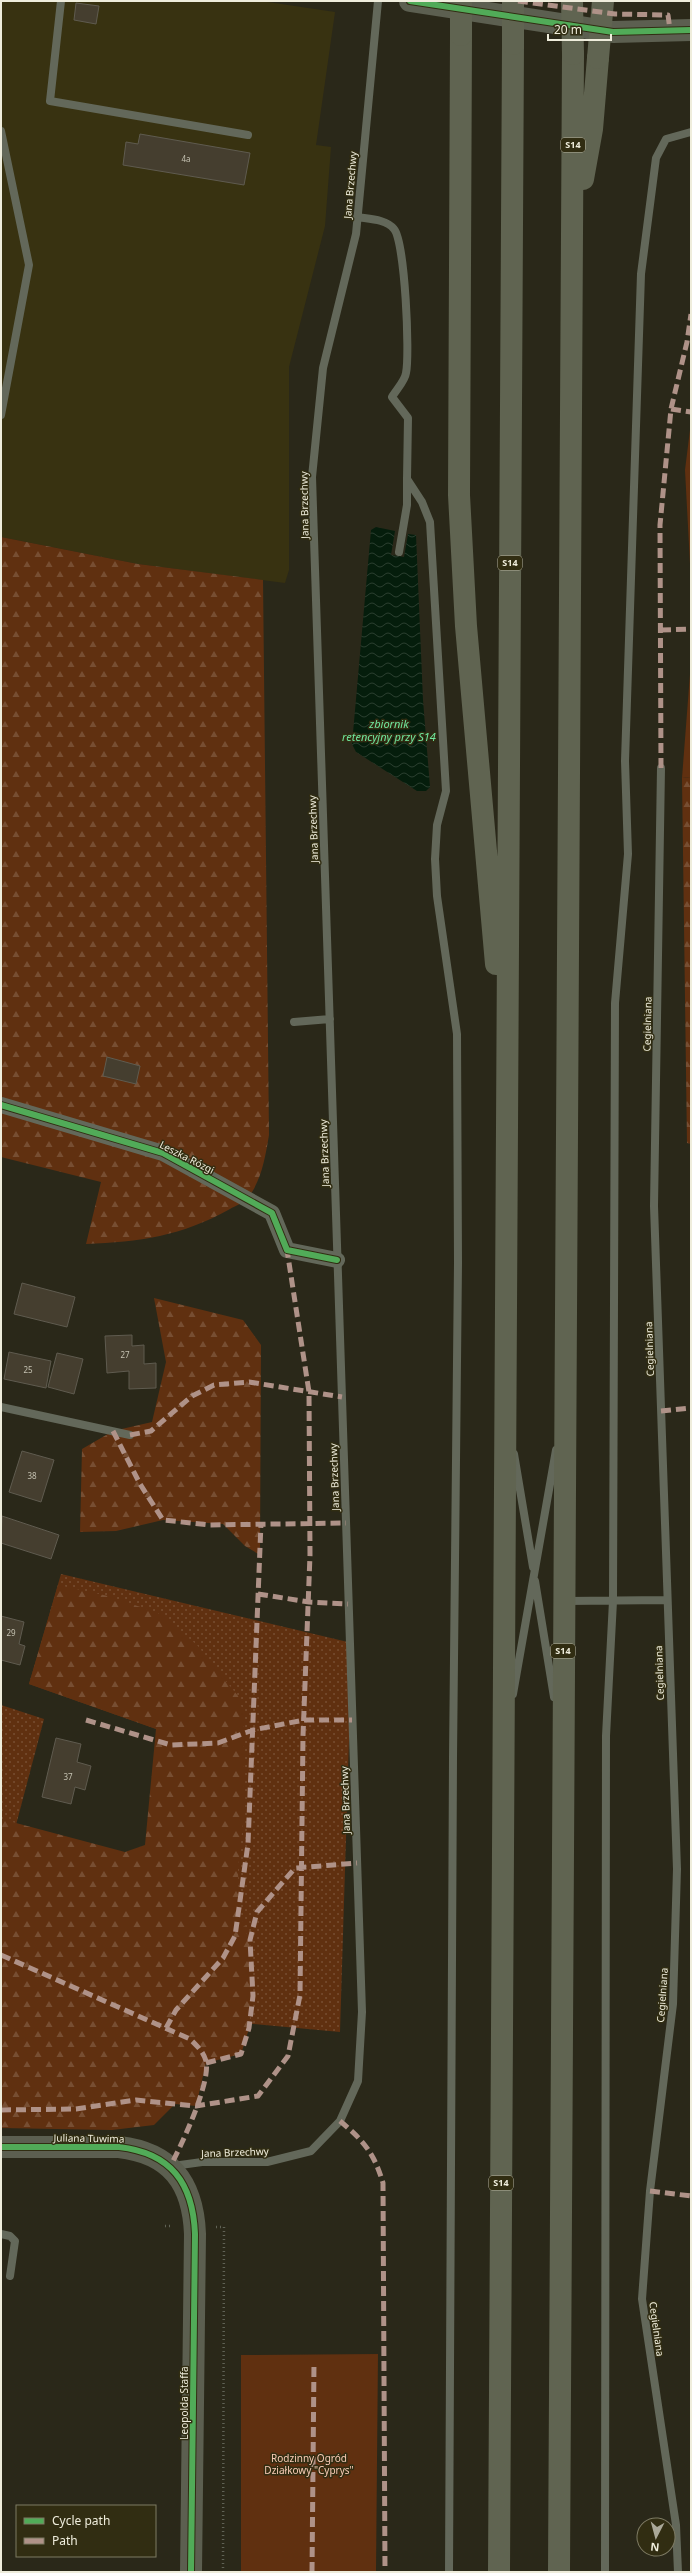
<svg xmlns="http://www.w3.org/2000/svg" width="692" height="2573" viewBox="0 0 692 2573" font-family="'Noto Sans',sans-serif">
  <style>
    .built { fill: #383211 }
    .grass { fill: url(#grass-dots) }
    .forest { fill: url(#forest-firs) }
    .garden { fill: #603010 }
    .water { fill: url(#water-waves) }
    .building { fill: #453e2f; stroke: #5f5b4f }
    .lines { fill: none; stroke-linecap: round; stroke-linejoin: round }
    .path { stroke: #606255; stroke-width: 2.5; stroke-dasharray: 1 3; stroke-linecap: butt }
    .lane { stroke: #63685a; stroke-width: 8 }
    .street { stroke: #63685a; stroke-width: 16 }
    .secondary { stroke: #5c5f50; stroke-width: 22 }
    .highway { stroke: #606451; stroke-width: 22 }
    .highway-bridge { stroke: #606451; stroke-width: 22 }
    .quiet { stroke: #af9288; stroke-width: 5; stroke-dasharray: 10 5; stroke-linecap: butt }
    .cycleway-casing { stroke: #312d12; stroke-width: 8 }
    .cycleway { stroke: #51ab58; stroke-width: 6 }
    .labels { text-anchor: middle; stroke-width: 3; stroke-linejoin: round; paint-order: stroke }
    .number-label { font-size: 8px; fill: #c4c1b1 }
    .shield { fill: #312d12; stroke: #b6b39f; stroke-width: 1 }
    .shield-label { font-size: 9px; font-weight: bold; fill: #efeddc }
    .street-label { font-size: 10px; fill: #efeddc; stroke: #312d12 }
    .park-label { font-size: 10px; fill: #faccb6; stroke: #312d12 }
    .water-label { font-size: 11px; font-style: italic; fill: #70e89f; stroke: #312d12 }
  </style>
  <defs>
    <pattern id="grass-dots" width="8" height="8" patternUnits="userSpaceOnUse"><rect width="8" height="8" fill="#603010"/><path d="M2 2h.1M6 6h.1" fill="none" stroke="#774e32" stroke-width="1.8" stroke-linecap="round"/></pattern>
    <pattern id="forest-firs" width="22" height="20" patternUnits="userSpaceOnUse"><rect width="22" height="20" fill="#603010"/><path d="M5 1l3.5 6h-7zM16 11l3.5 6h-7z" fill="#774e32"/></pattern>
    <pattern id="water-waves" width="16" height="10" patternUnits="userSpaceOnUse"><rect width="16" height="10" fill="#051d0c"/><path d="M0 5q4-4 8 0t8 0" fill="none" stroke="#2a3e2f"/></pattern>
  </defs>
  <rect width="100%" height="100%" fill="#2a2819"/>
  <path class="built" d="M1 1H261L335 12 316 145 331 147 325 226 289 367V570L285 583 138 564 1 537Z"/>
  <path class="grass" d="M61 1574 352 1643 340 2032 201 2019 1 1949V1705L44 1719 16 1825 154 1866 162 1731 29 1684Z"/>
  <path class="forest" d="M1 537 138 564 263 580 269 1135C265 1158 262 1179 248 1198 244 1203 235 1206 230 1209 182 1236 139 1242 86 1244L101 1182 1 1157Z
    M691 777V1144L687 1143 682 778Z
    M154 1298 243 1320 261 1345 260 1555 245 1546 223 1524 163 1520 116 1531 80 1532 82 1449 113 1431 152 1422 166 1362Z
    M58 1585 108 1596 158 1613 197 1645 238 1696 244 1715 243 1823 238 1869 239 1909 250 1944 253 1996 248 2032 241 2054 206 2063 196 2106 175 2104 154 2125 112 2130 1 2128V1819L125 1852 145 1845 156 1729 29 1684Z"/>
  <path class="garden" d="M690 430H691V583L685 470Z
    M691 661V777L682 778Z
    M378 2354 376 2572H241V2355Z"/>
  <path class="water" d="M376 527 395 531 391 555 404 557 408 534 416 535 423 700 430 787 426 791H417L356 752 352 744 371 530Z"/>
  <path class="building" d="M76 3 99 6 96 24 74 20Z
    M140 134 250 153 244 185 123 165 126 142 138 144Z
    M107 1057 140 1066 136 1084 103 1076Z
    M22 1283 75 1297 67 1327 14 1314Z
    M132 1335V1346L144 1345V1364L156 1363V1388L129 1389V1371L107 1373 105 1336Z
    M9 1352 51 1361 46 1388 4 1379Z
    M57 1353 83 1359 74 1394 48 1387Z
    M22 1451 54 1460 41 1502 9 1492Z
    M2 1516 59 1535 51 1559 1 1543Z
    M1 1616 24 1622 19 1644 25 1646 20 1665 1 1660Z
    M56 1738 81 1744 77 1762 91 1766 85 1790 75 1787 71 1804 42 1797Z"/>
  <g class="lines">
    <path class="path" d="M165 2226H173
      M216 2227H224L223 2572"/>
    <path class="lane" d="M61 1 50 101 248 135
      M1 131 29 265 1 415
      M357 217C369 219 386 219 394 229 405 242 410 354 406 373 405 381 396 390 392 397L408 418 407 479 422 502 430 522 446 791 437 825 435 859 437 896 457 1034 458 1263 453 1758 449 2572
      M399 552 407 505V480
      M661 768 654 1206 677 1869 673 2004 650 2191 642 2299 676 2525 678 2572
      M294 1022 330 1019
      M1 1407 130 1435
      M514 1454 533 1567
      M535 1581 554 1697
      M566 1601 667 1600
      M513 1694 556 1450
      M173 2166 202 2162H267L311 2151 340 2121 358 2081 362 2012 312 477 323 368 356 234 378 1
      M1 2234 10 2236 15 2241 10 2276
      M605 2572 606 1736 613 1601 615 1003 628 854 625 761 641 274 656 158 666 139 691 132"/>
    <path class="street" d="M1 1105 163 1153 272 1213 287 1250 337 1260"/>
    <path class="secondary" d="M410 1 613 32 691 30
      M1 2147H119C171 2153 193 2183 195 2234L191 2572"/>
    <path class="highway" d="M461 35 459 495 466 626 496 964
      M583 179 592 129 598 58
      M499 2572 513 44
      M559 2572 573 54"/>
    <path class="highway-bridge" d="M461 1V35
      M572 1 573 54
      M513 44V1
      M598 58 603 1"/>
    <path class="quiet" d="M518 1 615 14 668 15 670 30
      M671 409 691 412
      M661 630 691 629
      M661 768 660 525 671 409 687 342 691 314
      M661 1411 691 1408
      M113 1431 140 1484 163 1520 210 1525 346 1523
      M130 1435 151 1431 192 1396 214 1385 249 1382 342 1397
      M258 1594 309 1602 348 1604
      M86 1720 171 1745 218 1743 253 1730 304 1720H352
      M1 1955 190 2039C197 2046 203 2051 206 2061 211 2083 181 2146 170 2167
      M166 2028 176 2010 223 1958 235 1936 248 1844 261 1523
      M206 2063 241 2054 249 2028 253 1996 250 1940 257 1912 295 1868 357 1863
      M1 2110 76 2109 136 2100 196 2106 258 2096 288 2056 300 1995 303 1736 310 1555 309 1392 287 1250
      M340 2121C364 2141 374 2153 383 2183L385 2572
      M650 2191 691 2196
      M312 2572 314 2362"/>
    <defs>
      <path id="cycleway" d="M410 1 613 32 691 30
        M1 1105 163 1153 272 1213 287 1250 337 1260
        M1 2147H119C171 2153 193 2183 195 2234L191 2572"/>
    </defs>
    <use href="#cycleway" class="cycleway-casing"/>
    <use href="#cycleway" class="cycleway"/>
  </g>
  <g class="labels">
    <g class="number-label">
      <text x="186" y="162">4a</text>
      <text x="125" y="1358">27</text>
      <text x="28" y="1373">25</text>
      <text x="32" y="1479">38</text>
      <text x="11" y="1636">29</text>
      <text x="68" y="1780">37</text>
    </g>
    <g class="shield">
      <rect x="561" y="138" width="24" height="14" rx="3"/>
      <rect x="498" y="556" width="24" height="14" rx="3"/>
      <rect x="551" y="1644" width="24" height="14" rx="3"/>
      <rect x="489" y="2176" width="24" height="14" rx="3"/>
    </g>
    <g class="shield-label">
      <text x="573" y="148">S14</text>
      <text x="510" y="566">S14</text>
      <text x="563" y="1654">S14</text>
      <text x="501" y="2186">S14</text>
    </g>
    <g class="street-label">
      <text transform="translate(350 185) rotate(-85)" y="4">Jana Brzechwy</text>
      <text transform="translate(304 505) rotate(-91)" y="4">Jana Brzechwy</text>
      <text transform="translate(313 829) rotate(-92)" y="4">Jana Brzechwy</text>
      <text transform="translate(647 1024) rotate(-89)" y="4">Cegielniana</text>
      <text transform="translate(324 1153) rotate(-92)" y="4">Jana Brzechwy</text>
      <text transform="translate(187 1157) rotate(27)" y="4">Leszka Rózgi</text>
      <text transform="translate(649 1349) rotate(-92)" y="4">Cegielniana</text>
      <text transform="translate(334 1477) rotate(-92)" y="4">Jana Brzechwy</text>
      <text transform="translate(659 1673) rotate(-92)" y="4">Cegielniana</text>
      <text transform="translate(345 1800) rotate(-92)" y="4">Jana Brzechwy</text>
      <text transform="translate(662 1995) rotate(-86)" y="4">Cegielniana</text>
      <text transform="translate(89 2138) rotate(1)" y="4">Juliana Tuwima</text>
      <text transform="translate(235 2152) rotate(-2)" y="4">Jana Brzechwy</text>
      <text transform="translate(657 2329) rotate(82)" y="4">Cegielniana</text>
      <text transform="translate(184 2403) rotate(-90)" y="4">Leopolda Staffa</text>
    </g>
    <g class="park-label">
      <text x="309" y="2462">Rodzinny Ogród<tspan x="309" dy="12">Działkowy "Cyprys"</tspan></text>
    </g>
    <g class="water-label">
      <text x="389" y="728">zbiornik<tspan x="389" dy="13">retencyjny przy S14</tspan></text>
    </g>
  </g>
  <rect width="692" height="2573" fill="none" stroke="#efeddc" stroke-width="4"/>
  <rect x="16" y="2505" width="140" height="52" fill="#312d12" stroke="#7d7a63"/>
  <rect x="24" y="2518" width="20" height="6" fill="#51ab58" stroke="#7d7a63"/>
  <text x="52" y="2525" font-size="12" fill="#efeddc">Cycle path</text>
  <rect x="24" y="2538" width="20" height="6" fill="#af9288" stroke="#7d7a63"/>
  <text x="52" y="2545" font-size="12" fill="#efeddc">Path</text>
  <g transform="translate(656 2537) rotate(186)"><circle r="19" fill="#312d12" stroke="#7d7a63"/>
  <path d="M0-3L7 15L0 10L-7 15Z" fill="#aaa898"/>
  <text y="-6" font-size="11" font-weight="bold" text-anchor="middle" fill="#efeddc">N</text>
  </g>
  <path d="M548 34v6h63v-6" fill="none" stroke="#efeddc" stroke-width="2"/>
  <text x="554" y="34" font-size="12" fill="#efeddc" stroke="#312d12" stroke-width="3" paint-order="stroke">20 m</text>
</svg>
